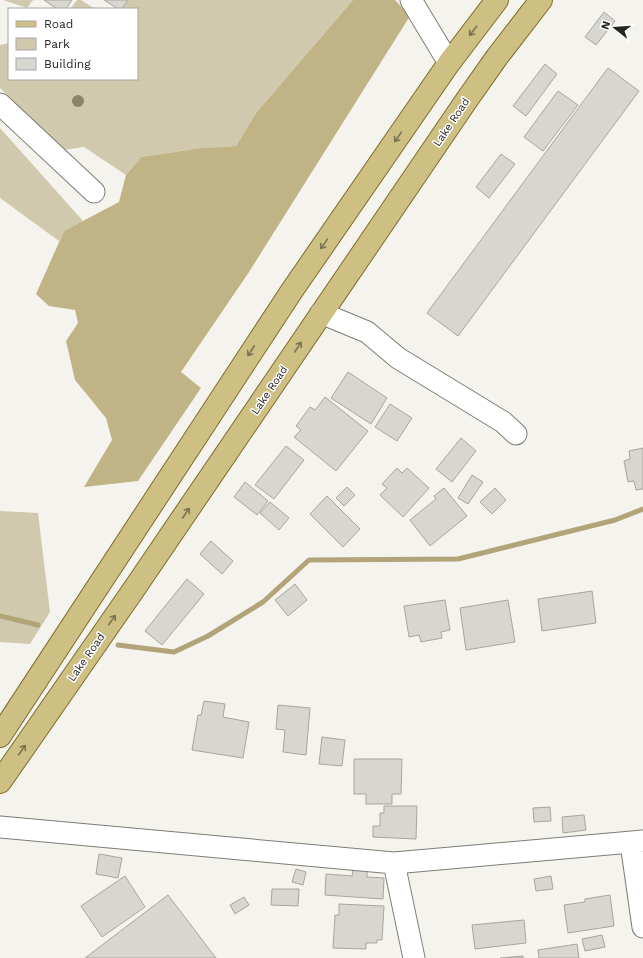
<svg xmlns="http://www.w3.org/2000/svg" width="643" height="958" viewBox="0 0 643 958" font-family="'Work Sans',sans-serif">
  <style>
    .green { fill: #d1c9ad }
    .forest { fill: #c0b487 }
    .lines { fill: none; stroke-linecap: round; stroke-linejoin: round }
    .stream { stroke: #b0a478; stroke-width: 5 }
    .building { fill: #d8d6d0; stroke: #a7a5a0 }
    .minor-casing { stroke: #7d7c76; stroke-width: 23 }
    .major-casing { stroke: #7e6d2a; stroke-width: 24 }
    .minor { stroke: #fff; stroke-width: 21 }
    .major { stroke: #cebf82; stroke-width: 22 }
    .tree { fill: #8a846c }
    .oneway { stroke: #7a7252 }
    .labels { text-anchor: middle; stroke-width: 3; stroke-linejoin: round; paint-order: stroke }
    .street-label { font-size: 11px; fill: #252422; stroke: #fff }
  </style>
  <rect width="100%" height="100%" fill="#f5f3ed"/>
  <path class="green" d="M3 0H33L27 8Z
    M77 0H81L95 9H70Z
    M121 0H353L256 113 236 146 201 148 141 157 126 175 84 147 64 150 0 88V45L9 43V79H137V9H115Z
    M0 128 83 221 64 231 59 241 0 198Z
    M0 511 38 513 50 612 30 644 0 642Z"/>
  <path class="forest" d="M353 0H395L410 16 249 272 181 372 201 388 138 481 84 487 112 440 106 418 75 380 66 341 78 323 75 310 49 306 36 294 64 231 119 202 126 175 141 157 201 148 236 146 256 113Z"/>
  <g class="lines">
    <path class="stream" d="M0 616 38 625
      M118 645 174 652 208 636 263 602 309 560 458 559 615 520 643 509"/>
  </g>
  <path class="building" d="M44 0H72L66 9H57Z
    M104 0H128L122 9H118Z
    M604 12 615 21 596 45 585 37Z
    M545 64 557 74 526 116 513 106Z
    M608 68 639 91 458 336 427 313Z
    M558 91 578 105 543 151 524 137Z
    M501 154 515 164 489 198 476 187Z
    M348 372 387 398 371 424 331 398Z
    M325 397 368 431 336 471 294 437 301 430 296 426 310 407 315 410Z
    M390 404 412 418 397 441 375 427Z
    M461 438 476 451 452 482 436 469Z
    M286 446 304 460 274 499 255 485Z
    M643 448V489L636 490 634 481 628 482 624 461 630 459 629 451Z
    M397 468 402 473 407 468 429 488 403 517 380 495 387 488 382 484Z
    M472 475 483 482 468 504 458 498Z
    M245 482 268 501 257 515 234 497Z
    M347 487 355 495 344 506 336 498Z
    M444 488 467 516 430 546 410 520 436 499 434 496Z
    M495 488 506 500 492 514 480 502Z
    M327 496 360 529 343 547 310 514Z
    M270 502 289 518 279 530 260 513Z
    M211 541 233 561 222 574 200 554Z
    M187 579 204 594 162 645 145 631Z
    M295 584 307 600 288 616 275 600Z
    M592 591 596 623 542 631 538 599Z
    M445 600 450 630 441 632 442 638 421 642 419 635 409 637 404 606Z
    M508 600 515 642 466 650 460 608Z
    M204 701 225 704 223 717 249 722 243 758 192 750 198 715H201Z
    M278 705 310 708 306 755 283 752 285 730 276 729Z
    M322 737 345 740 342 766 319 764Z
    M354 759H402L401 794H392V804H366V794H354Z
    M384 806H417L416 839 373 837V826H380V813H384Z
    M550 807 551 821 534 822 533 808Z
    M584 815 586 830 563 833 562 817Z
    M99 854 122 858 118 878 96 874Z
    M296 869 306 872 303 885 292 882Z
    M353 869 367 871V877L384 878 383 899 325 895 326 874 352 876Z
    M125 876 145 907 102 937 81 906Z
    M551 876 553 889 536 891 534 879Z
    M272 889H299L298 906 271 905Z
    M168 895 216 958H85Z
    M610 895 614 926 568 933 564 905 585 902V899Z
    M244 897 249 905 235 914 230 905Z
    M339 904 384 906 382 940H377V943H366V949L333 948 335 915H339Z
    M524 920 526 943 475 949 472 925Z
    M602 935 605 947 585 951 582 939Z
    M577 944 579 958H539L538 950Z
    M523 956V958H500Z"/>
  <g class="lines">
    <defs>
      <path id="minor" d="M411 0 449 63
        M0 104 94 192
        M321 313 367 332 398 358 503 422 516 434
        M0 827 394 863 643 841
        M631 843 643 927
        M394 863 414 958"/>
      <path id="major" d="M0 736 291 292 449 63 497 0
        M0 782 132 592 466 101 497 57 541 0"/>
    </defs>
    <use href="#minor" class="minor-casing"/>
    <use href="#major" class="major-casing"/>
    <use href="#minor" class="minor"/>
    <use href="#major" class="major"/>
  </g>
  <circle class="tree" cx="78" cy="101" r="6"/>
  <defs><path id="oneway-shaft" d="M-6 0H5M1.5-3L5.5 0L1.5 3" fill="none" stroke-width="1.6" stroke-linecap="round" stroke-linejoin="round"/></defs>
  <g class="oneway">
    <use href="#oneway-shaft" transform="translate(473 31) rotate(128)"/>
    <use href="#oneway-shaft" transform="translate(398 137) rotate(125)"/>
    <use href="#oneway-shaft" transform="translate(324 244) rotate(125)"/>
    <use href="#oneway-shaft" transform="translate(298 347) rotate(-56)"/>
    <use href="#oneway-shaft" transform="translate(251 351) rotate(123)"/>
    <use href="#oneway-shaft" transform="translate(186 513) rotate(-56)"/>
    <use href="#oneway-shaft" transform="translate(112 620) rotate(-55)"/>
    <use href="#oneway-shaft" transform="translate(22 750) rotate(-55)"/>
  </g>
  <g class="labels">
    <g class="street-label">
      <text transform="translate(451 122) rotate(-56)" y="4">Lake Road</text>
      <text transform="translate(269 390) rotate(-56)" y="4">Lake Road</text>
      <text transform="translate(86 657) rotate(-55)" y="4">Lake Road</text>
    </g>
  </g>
  <rect x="8" y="8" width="130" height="72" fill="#ffffff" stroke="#a8a7a7"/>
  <rect x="16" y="21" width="20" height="6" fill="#cebf82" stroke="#a8a7a7"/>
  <text x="44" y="28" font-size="12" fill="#252422">Road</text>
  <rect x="16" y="38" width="20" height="12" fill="#d1c9ad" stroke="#a8a7a7"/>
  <text x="44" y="48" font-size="12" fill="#252422">Park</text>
  <rect x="16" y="58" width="20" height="12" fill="#d8d6d0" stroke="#a8a7a7"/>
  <text x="44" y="68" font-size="12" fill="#252422">Building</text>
  <g transform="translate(615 28) rotate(287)" stroke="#ffffff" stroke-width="3" paint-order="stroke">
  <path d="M0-3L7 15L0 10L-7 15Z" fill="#252422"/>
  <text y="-6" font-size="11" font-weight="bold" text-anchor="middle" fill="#252422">N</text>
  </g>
</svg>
